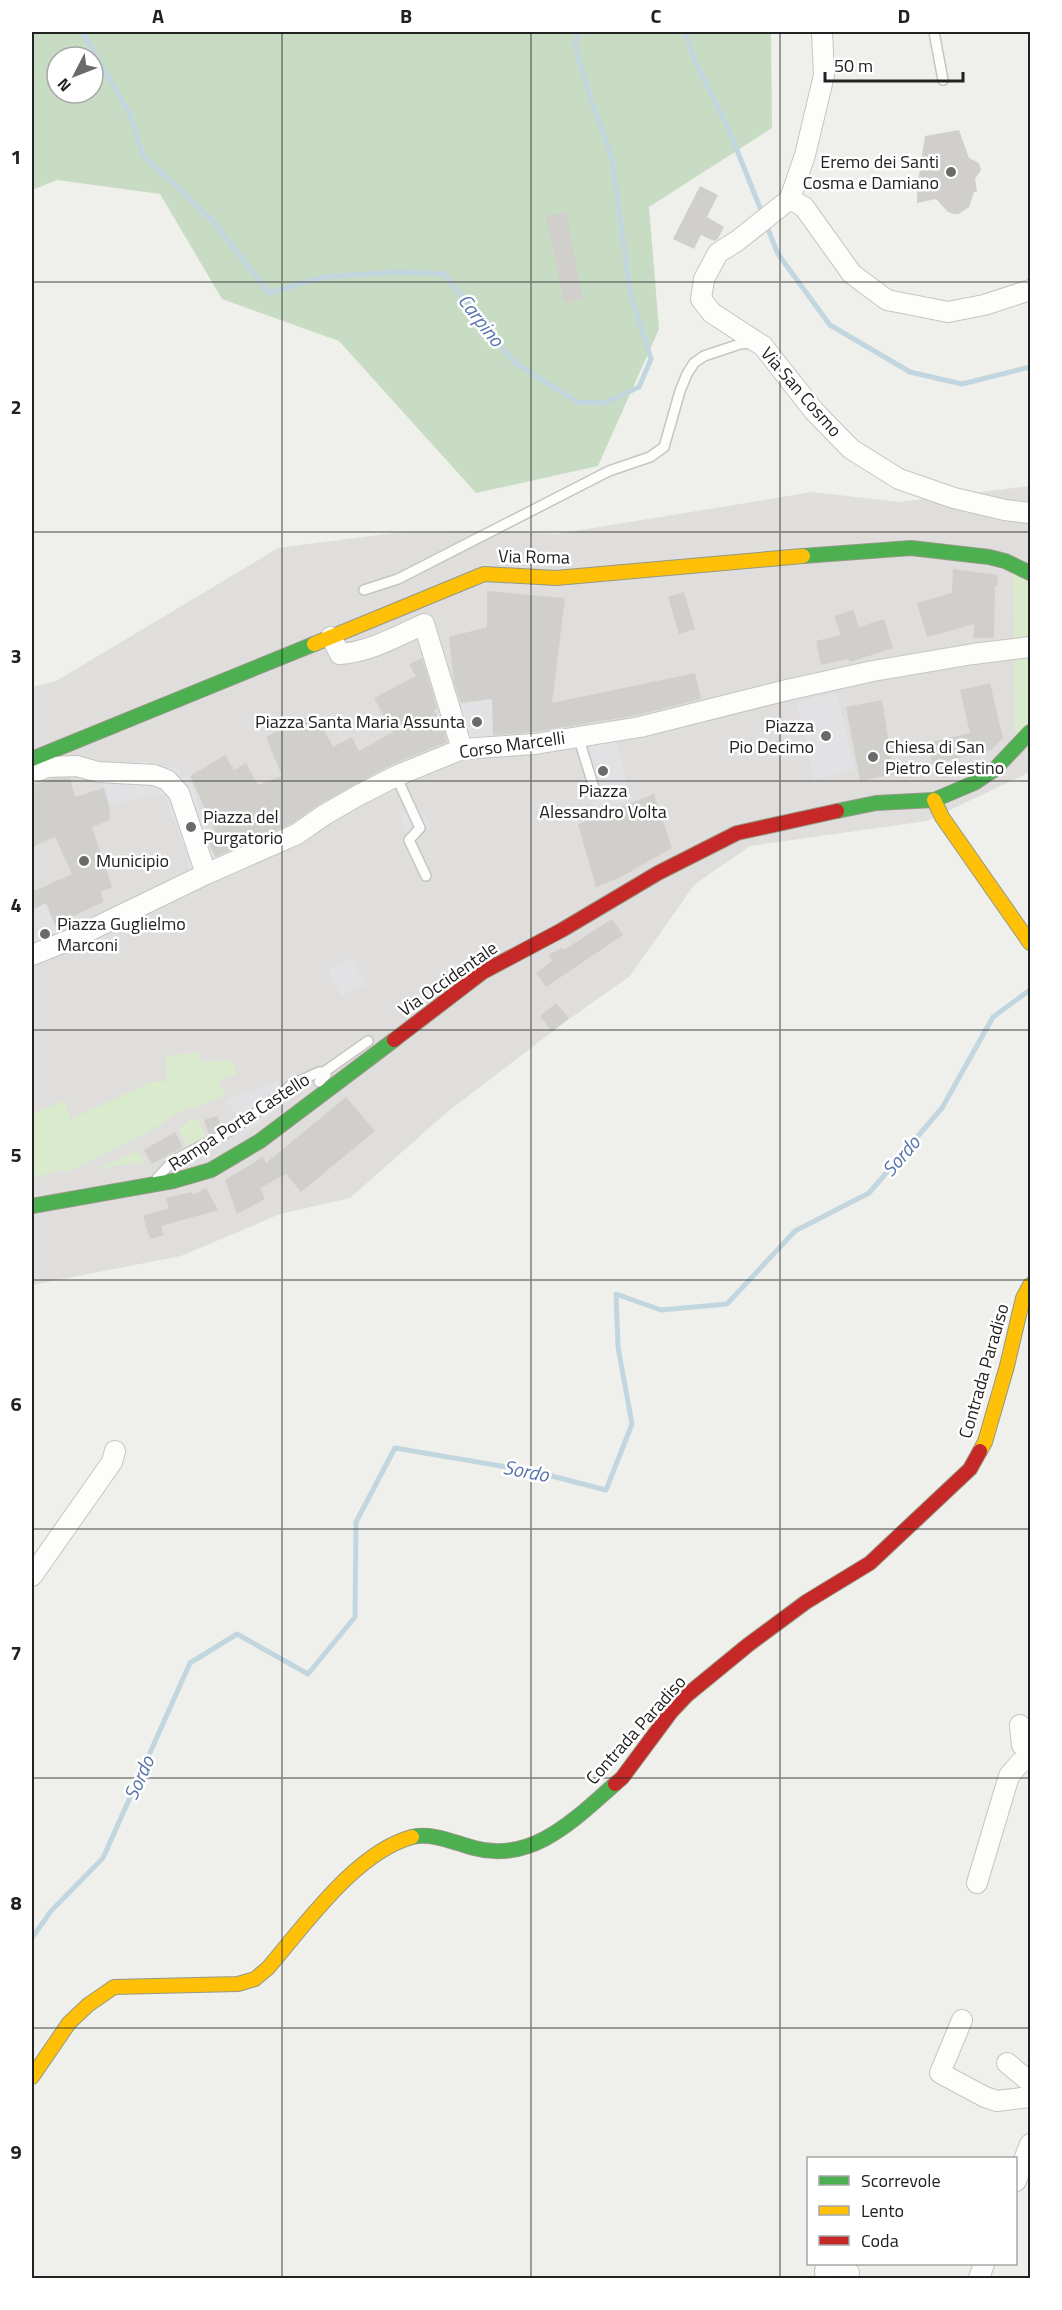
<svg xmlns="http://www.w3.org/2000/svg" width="1062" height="2310" viewBox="0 0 1062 2310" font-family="'Titillium Web',sans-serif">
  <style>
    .residential { fill: #dfdedc }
    .grass { fill: #d9eacd }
    .forest { fill: #c8dcc3; fill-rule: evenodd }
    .plaza { fill: #e2e2e5 }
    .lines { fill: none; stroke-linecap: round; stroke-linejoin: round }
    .stream { stroke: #c2d6e0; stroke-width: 5 }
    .building { fill: #d0cfcc }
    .lane-casing { stroke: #c5c5c3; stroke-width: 12 }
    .street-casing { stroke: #c5c5c3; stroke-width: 22 }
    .fast-casing { stroke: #949984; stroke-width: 16 }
    .slow-casing { stroke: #949984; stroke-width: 16 }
    .jam-casing { stroke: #949984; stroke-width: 16 }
    .lane { stroke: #fdfdfc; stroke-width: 9 }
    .street { stroke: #fdfdfc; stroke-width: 20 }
    .fast { stroke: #4caf50; stroke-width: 14 }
    .slow { stroke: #ffc107; stroke-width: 14 }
    .jam { stroke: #c62828; stroke-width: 14 }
    .grid { fill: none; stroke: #222; stroke-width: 1.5; stroke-opacity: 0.55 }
    .poi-dot { fill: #6a6a68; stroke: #fff; stroke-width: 2 }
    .labels { text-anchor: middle; stroke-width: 5; stroke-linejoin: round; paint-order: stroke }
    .poi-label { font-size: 18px; fill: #222; stroke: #fff; text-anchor: start }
    .street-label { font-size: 18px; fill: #222; stroke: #fff }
    .water-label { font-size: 20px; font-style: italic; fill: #5575ab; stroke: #fff }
    .neatline { fill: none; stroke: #222; stroke-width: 2 }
    .grid-label { font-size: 20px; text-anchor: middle; font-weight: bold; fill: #222 }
  </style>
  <rect width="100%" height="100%" fill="#efefeb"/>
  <path class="residential" d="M1030 486V772L927 821 750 846 694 885 630 976 565 1022 446 1113 350 1198 280 1214 181 1256 32 1285V687L56 681 278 548 393 533 488 531 557 534 812 492 899 502Z"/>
  <path class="grass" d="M1013 573 1030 578V725L1015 741Z
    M200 1052 201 1062 232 1060 237 1074 219 1081 225 1095 204 1104 179 1112 149 1132 71 1171H59L32 1178V1114L64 1101 71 1119 151 1082 167 1081 166 1056Z
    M193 1118 199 1121 205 1137 187 1145 178 1129Z
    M138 1151 145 1162 95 1169Z"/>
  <path class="forest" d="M32 32H771L772 128 649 207 659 329 598 466 476 493 339 341 222 299 160 194 57 180 32 190ZM57 57H93V93H57Z"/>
  <path class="plaza" d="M837 693 855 770 814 780 796 702Z
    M492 699 493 740 465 743 457 704Z
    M613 732 632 799 593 811 575 743Z
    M144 762 162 769 179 766 181 776H190L218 864 189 877V858L164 795H155L109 805 98 772V764Z
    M412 809 416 815 423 813 431 826 409 840 400 815Z
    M46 903 62 943 32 955V910Z
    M352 957 365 985 341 996 328 969Z
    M277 1081 292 1098 242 1136 230 1123 238 1116 226 1100Z"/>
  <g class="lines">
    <path class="stream" d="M82 32 129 112 143 155 212 220 269 293 323 277 397 272 444 274 514 362 577 402 605 403 639 387 651 359 630 292 612 158 591 100 575 46 578 32
      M685 32 694 59 728 128 763 215
      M766 224 778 254 830 325 910 372 962 384 1030 367
      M32 1938 51 1911 103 1858 190 1663 237 1634 308 1674 355 1617 356 1522 395 1448 536 1472 606 1490 632 1424 618 1347 616 1294 661 1310 727 1304 795 1231 869 1193 942 1108 993 1017 1030 990"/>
  </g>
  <path class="building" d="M959 130 969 158 979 163 981 170 975 179 977 192H974L969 207 959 214H954L948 212 936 199 917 203V188L925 136Z
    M700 186 718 195 707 217 724 227 718 239 714 241 701 235 694 249 673 239Z
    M566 212 583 299 564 303 546 216Z
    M953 569 998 575 997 586H995L994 638H973L974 624 927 637 917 603 952 593Z
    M487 591 565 598 552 703 695 673 701 699 638 715 534 732 493 735 492 699 461 703 454 683 449 637 487 627Z
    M684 592 695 629 679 634 668 597Z
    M853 610 859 627 884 619 893 648 850 662 848 659 821 665 816 641 841 635 834 616Z
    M422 658 437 708 434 710 433 708 443 726 447 742 391 765 318 805 291 824 215 857 208 841 218 837 190 776 225 755 234 770 246 763 258 785 282 776 266 737 315 713 333 747 352 737 359 751 393 732 374 698 416 676 409 664Z
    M990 683 1003 738 991 750 932 764 927 743 970 733 960 690Z
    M882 700 894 774 860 781 846 707Z
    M70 778 75 797 104 788 109 805 110 820 92 827 112 887 101 892 103 902 55 925 46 903 32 910V892L72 874 55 837 32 847V786L50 779Z
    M654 794 672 848 621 877 596 887 578 824Z
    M612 919 623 935 546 987 536 973 552 961 548 955 562 948 564 950Z
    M556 1003 569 1018 552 1032 540 1016Z
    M346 1097 375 1131 301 1192 286 1174 260 1188 265 1199 237 1214 225 1180 263 1157 266 1163Z
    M217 1116 222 1128 209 1134 204 1120Z
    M175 1132 183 1147 152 1164 144 1150Z
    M206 1188 218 1210 161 1226 164 1235 150 1239 143 1216 169 1208 166 1198 192 1192 193 1195Z"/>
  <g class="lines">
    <defs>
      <path id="lane" d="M934 32 943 80
        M364 590 398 579 609 471 650 457 664 447 680 391 687 374 694 363 704 356 740 344 753 343
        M578 736 595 791
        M396 776 420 828 409 840 426 876
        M324 1072 368 1041
        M157 1178 174 1160 230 1131 273 1101 291 1085 319 1072H324L326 1075 319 1082"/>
      <path id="street" d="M822 32 824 75 805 155 790 199 737 241 718 253 704 279 701 299 712 313 763 346 814 411 851 449 899 479 954 498 1005 510 1030 513
        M790 199 804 207 852 274 887 300 948 312 984 305 1030 290
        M331 637 340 654C369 652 398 636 424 624L462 749
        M32 773 48 767 77 766 98 772 154 775 167 780 179 793 206 874
        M32 955 72 939 206 874 297 834 324 815 359 795 396 776 462 749 535 744 640 727 787 690 873 671 973 654 1030 647
        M32 1576 112 1462 115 1451
        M1020 1725 1022 1745 1030 1746
        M977 1883 1009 1776 1020 1763 1030 1758
        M962 2020 940 2073 985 2097 997 2101 1030 2097
        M1007 2063 1030 2082
        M1016 2181 1030 2144
        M826 2278 825 2271 832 2264 840 2266 849 2273 846 2278
        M979 2278 984 2264"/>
      <path id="fast" d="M803 556 911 548 989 557 1005 561 1030 573
        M32 759 314 644
        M837 811 876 803 934 800 974 783 995 769 1030 732
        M32 1206 173 1181 211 1170 260 1141 394 1040
        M412 1837C432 1832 455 1843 474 1848 532 1864 575 1819 615 1784"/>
      <path id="slow" d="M314 644 484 574 556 578 803 556
        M934 800 942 817 1030 943
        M980 1451 985 1442 1007 1366 1023 1298 1030 1285
        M32 2077 69 2023 88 2005 114 1987 238 1984 255 1979 268 1968C305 1925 356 1852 412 1837"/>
      <path id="jam" d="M394 1040 483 972 562 930 658 873 737 833 837 811
        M615 1784 622 1778 671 1712 687 1695 748 1645 806 1602 870 1563 970 1469 980 1451"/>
    </defs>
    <use href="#lane" class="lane-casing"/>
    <use href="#street" class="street-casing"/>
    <use href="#fast" class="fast-casing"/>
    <use href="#slow" class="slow-casing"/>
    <use href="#jam" class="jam-casing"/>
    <use href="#lane" class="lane"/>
    <use href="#street" class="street"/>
    <use href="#fast" class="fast"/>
    <use href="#slow" class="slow"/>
    <use href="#jam" class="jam"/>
  </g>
  <path class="grid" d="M282 32V2278M531 32V2278M780 32V2278M32 282H1030M32 532H1030M32 781H1030M32 1030H1030M32 1280H1030M32 1529H1030M32 1778H1030M32 2028H1030"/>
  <g class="poi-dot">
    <circle cx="951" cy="172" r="6"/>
    <circle cx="477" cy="722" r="6"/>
    <circle cx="826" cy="736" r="6"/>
    <circle cx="873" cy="757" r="6"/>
    <circle cx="603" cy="771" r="6"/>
    <circle cx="191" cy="827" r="6"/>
    <circle cx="84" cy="861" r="6"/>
    <circle cx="45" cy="934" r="6"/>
  </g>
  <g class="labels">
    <g class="poi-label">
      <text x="939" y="168" text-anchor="end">Eremo dei Santi<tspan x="939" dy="21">Cosma e Damiano</tspan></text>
      <text x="465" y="728" text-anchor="end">Piazza Santa Maria Assunta</text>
      <text x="814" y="732" text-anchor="end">Piazza<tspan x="814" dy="21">Pio Decimo</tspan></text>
      <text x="885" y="753">Chiesa di San<tspan x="885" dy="21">Pietro Celestino</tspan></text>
      <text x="603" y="797" text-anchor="middle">Piazza<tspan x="603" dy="21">Alessandro Volta</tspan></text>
      <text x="203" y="823">Piazza del<tspan x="203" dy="21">Purgatorio</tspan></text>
      <text x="96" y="867">Municipio</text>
      <text x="57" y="930">Piazza Guglielmo<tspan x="57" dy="21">Marconi</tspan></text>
    </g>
    <g class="street-label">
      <text transform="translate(801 392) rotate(49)" y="6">Via San Cosmo</text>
      <text transform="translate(534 557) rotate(1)" y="6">Via Roma</text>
      <text transform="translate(512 745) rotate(-8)" y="6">Corso Marcelli</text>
      <text transform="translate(448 979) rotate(-35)" y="6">Via Occidentale</text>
      <text transform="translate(239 1122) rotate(-33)" y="6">Rampa Porta Castello</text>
      <text transform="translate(984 1371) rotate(-74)" y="6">Contrada Paradiso</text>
      <text transform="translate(636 1730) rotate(-48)" y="6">Contrada Paradiso</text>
    </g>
    <g class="water-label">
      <text transform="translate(481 320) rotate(52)" y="7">Carpino</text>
      <text transform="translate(901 1156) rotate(-49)" y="7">Sordo</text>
      <text transform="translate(526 1471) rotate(11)" y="7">Sordo</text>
      <text transform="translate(139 1778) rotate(-66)" y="7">Sordo</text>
    </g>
  </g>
  <rect width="1062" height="2310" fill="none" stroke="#ffffff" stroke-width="66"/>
  <rect x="807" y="2157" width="210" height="108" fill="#ffffff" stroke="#a7a7a7" stroke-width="1.5"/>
  <rect x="819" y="2176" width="30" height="9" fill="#4caf50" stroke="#a7a7a7" stroke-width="1.5"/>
  <text x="861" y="2187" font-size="18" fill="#222222">Scorrevole</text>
  <rect x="819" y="2206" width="30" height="9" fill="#ffc107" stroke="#a7a7a7" stroke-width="1.5"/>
  <text x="861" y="2217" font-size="18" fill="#222222">Lento</text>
  <rect x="819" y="2236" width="30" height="9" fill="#c62828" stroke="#a7a7a7" stroke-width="1.5"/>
  <text x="861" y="2247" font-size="18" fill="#222222">Coda</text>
  <g transform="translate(75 75) rotate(228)"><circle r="28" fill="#ffffff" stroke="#a7a7a7" stroke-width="1.5"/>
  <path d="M0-4.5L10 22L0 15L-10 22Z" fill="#6a6a68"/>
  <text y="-9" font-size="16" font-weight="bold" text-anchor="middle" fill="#222222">N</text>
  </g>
  <path d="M825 72v9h138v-9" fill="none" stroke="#222222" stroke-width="3"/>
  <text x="834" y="72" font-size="18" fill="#222222" stroke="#ffffff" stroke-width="4.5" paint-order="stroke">50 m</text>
  <rect x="33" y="33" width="996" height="2244" class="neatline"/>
  <g class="grid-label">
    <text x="158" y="23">A</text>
    <text x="406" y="23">B</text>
    <text x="656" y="23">C</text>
    <text x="904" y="23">D</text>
    <text x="16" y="164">1</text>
    <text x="16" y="414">2</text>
    <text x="16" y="663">3</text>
    <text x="16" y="912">4</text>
    <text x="16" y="1162">5</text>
    <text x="16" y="1411">6</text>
    <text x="16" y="1660">7</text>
    <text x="16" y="1910">8</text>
    <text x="16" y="2159">9</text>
  </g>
</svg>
